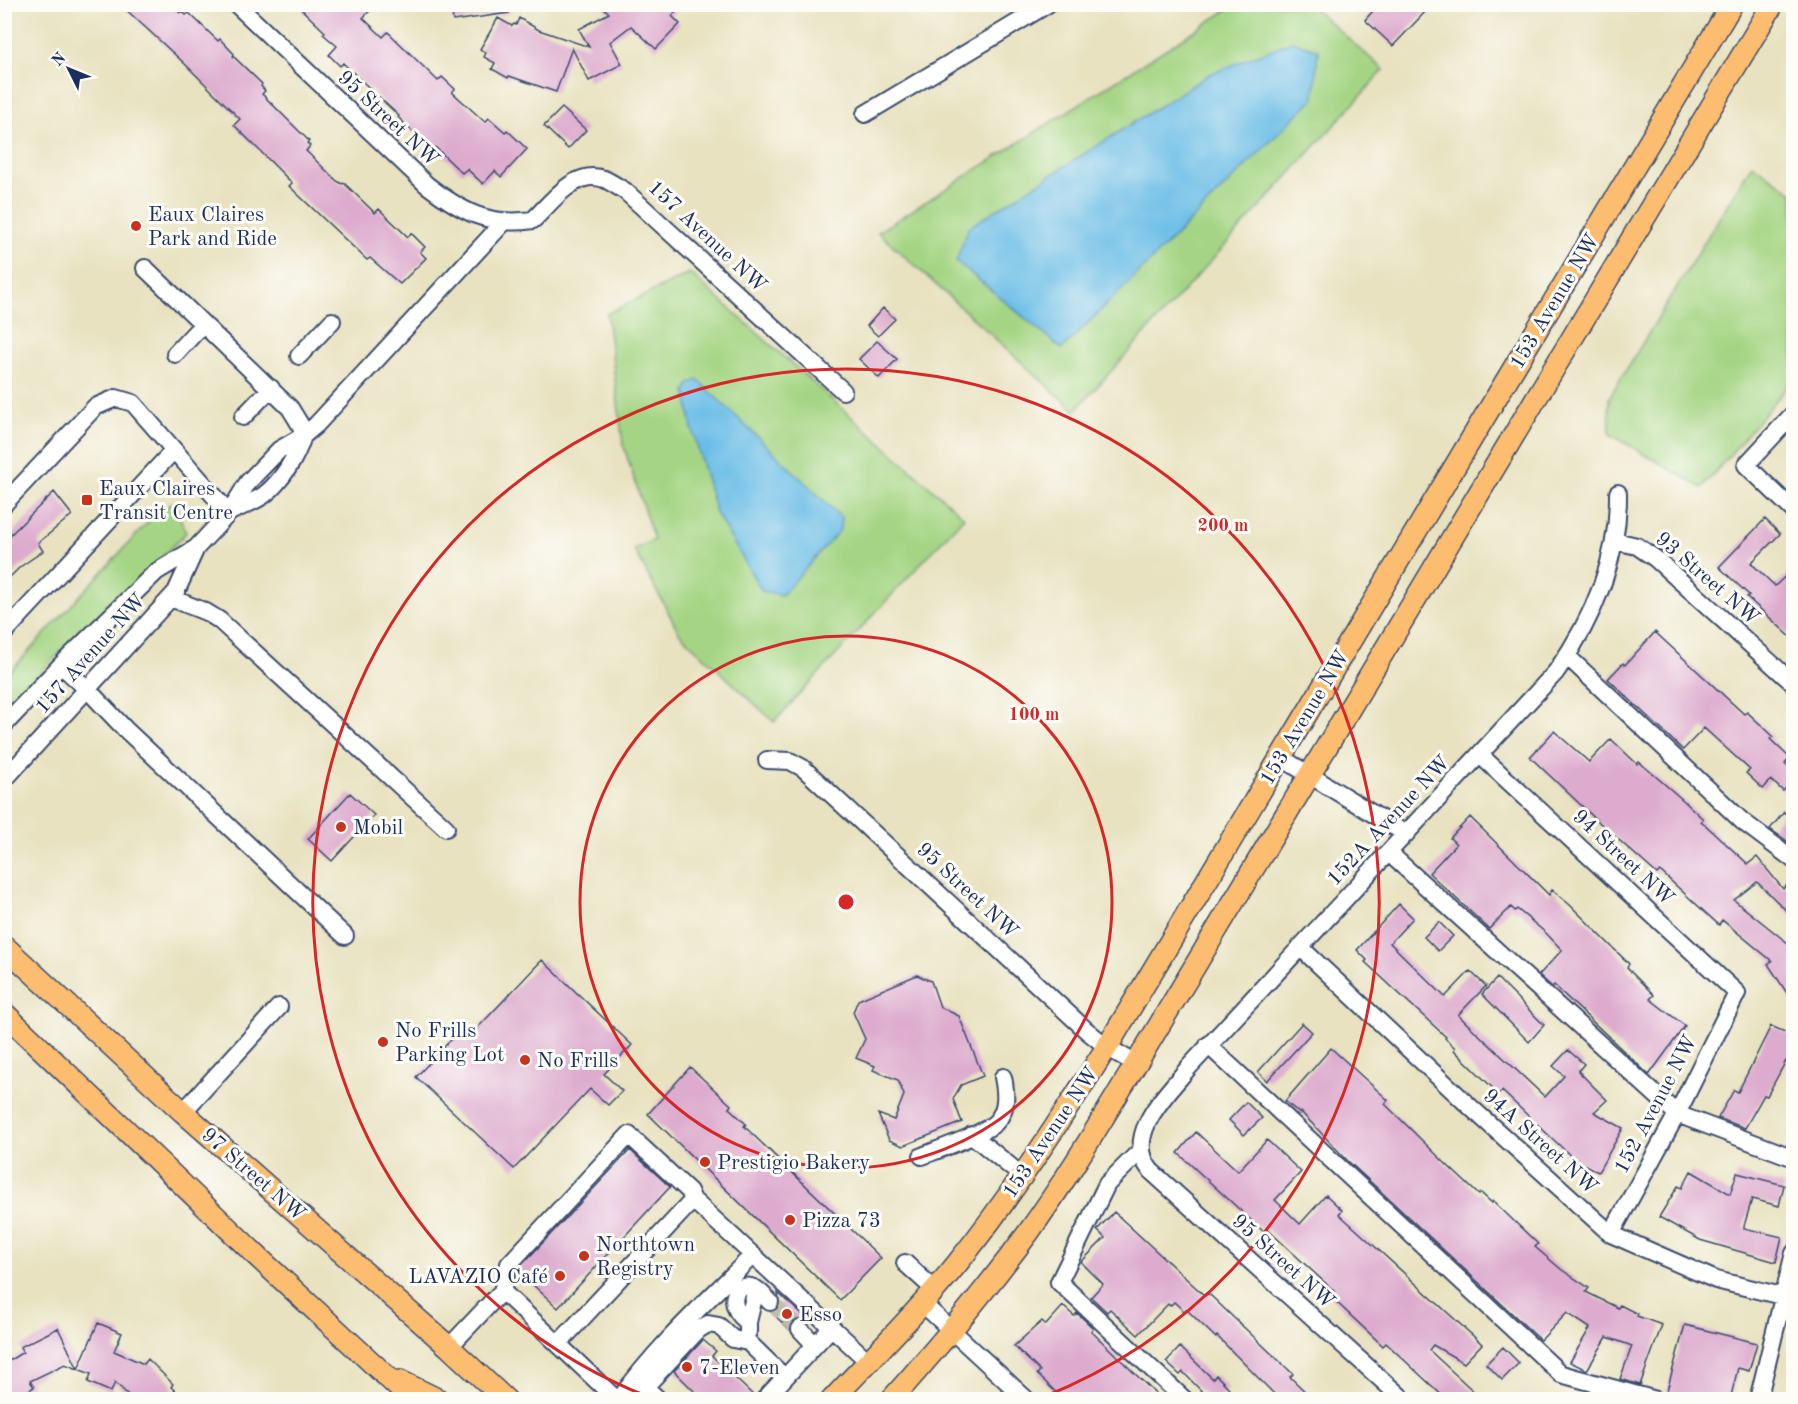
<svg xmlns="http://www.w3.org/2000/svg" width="1798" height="1404" viewBox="0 0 1798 1404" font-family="'Old Standard TT',serif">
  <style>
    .green { fill: #a5d584; stroke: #608271; stroke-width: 1.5 }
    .water { fill: #6bbde7; stroke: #4376a2; stroke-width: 1.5 }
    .building { fill: #ddabce }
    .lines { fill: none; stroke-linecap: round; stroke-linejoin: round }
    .minor-tunnel { stroke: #bfbeac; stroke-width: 16; stroke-dasharray: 16 8; stroke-linecap: butt }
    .minor-casing { stroke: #3a4a6d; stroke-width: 20 }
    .major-casing { stroke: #3a4a6d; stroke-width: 24 }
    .minor { stroke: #fff; stroke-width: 16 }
    .major { stroke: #fcbd6f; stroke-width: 21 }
    .ring { fill: none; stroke: #d62828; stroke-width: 3 }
    .poi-dot { fill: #c8321e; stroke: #fdfcf7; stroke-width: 2 }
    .labels { text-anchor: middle; stroke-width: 6; stroke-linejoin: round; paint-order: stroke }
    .street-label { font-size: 21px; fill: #1b2f5e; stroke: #fdfcf7 }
    .poi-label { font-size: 21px; fill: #1b2f5e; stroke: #fdfcf7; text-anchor: start }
    .centre { fill: #d62828; stroke: #fdfcf7; stroke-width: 3 }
    .ring-label { font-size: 18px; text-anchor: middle; font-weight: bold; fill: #d62828; stroke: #fdfcf7; stroke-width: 6; stroke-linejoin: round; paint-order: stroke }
  </style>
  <rect width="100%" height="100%" fill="#fdfcf7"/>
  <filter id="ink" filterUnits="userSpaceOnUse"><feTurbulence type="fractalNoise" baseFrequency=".0167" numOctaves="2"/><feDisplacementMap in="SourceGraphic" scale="12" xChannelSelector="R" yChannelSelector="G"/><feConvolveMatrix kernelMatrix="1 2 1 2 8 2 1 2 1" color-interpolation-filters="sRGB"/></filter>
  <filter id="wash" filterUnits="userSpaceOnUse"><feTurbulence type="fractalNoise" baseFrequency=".008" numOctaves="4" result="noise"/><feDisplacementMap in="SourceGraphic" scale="24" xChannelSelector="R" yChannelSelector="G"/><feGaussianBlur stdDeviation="1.35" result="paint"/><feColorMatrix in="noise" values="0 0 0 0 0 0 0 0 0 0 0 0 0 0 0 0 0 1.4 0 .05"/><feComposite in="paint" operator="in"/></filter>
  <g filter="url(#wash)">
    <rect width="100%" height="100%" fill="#e8e2c0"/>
    <path class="green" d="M1235 5H1310L1384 70 1075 411 878 232Z
      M1752 164 1793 193V380L1702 488 1610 434 1609 398Z
      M690 273 964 517 774 722 680 634 634 549 654 540 623 444 607 314Z
      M173 503 176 506 186 533 91 627 63 649 5 709 4 678 150 520 161 510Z"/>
    <path class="water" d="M1292 41 1318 50 1314 98 1062 349 956 261 969 227 1210 74Z
      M698 380 841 517 840 530 782 595 762 591 716 513 692 428 686 391 690 383Z"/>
    <g id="blocks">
      <path class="building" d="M120 4H170L180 13 182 11 186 15 189 13 218 41 220 39 234 54 233 56 262 84 261 86 265 91 262 94 309 141 307 143 310 146 306 151 337 181 342 184 344 183 375 213 379 209 408 237 411 233 425 247 420 252 426 258 400 284 370 258 367 260 289 186 292 183 234 125 240 119 184 63Z
        M296 4H376L363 18 383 37 388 32 438 81 442 77 455 89 452 92 485 122 489 118 505 132 507 130 527 149 501 177 495 171 483 184 467 169 462 173 435 147 433 149 413 132 398 117 399 116 343 63 340 66 329 55 337 46 323 34 325 32Z
        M451 4H508L509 13 453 21Z
        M600 4H669L676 11 672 16 680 24 656 49 631 26 610 42 622 64 589 81 572 48 556 92 509 76 508 78 492 69 495 63 484 57 486 53 480 49 498 18 512 26 514 24 516 25 519 18 539 30 589 47 579 29 609 13Z
        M1379 4H1418L1426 11 1393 46 1365 20Z
        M562 108 586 130 568 149 544 126Z
        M883 308 895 319 878 336 867 326Z
        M877 341 897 359 879 378 859 359Z
        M54 492 72 515 38 543 43 551 20 567 4 583V541Z
        M1765 519 1780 534 1751 563 1775 586 1794 568V640L1747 597 1749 595 1719 567Z
        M1655 632 1744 714 1747 712 1773 736 1770 739 1790 758 1785 764 1794 773V780L1783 791 1771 780 1763 789 1746 773 1750 770 1704 728 1683 750 1608 679 1623 663 1625 665Z
        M1554 731 1589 762 1611 739 1637 764 1639 762 1684 801 1703 819 1701 821 1748 864 1757 857 1783 889 1794 878V918L1757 882 1734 900 1794 948V1004L1768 964 1772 961 1722 920 1719 925 1660 871 1657 874 1601 824 1530 757Z
        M350 793 374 815 332 861 308 839Z
        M1784 812 1794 820V846L1770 829Z
        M1470 817 1549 895 1552 890 1570 905 1629 964 1627 968 1654 995 1650 999 1685 1026 1649 1075 1554 985 1552 987 1539 975 1562 950 1546 933 1517 909 1515 911 1511 907 1489 929 1429 873 1456 844 1450 838Z
        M1399 904 1413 918 1390 943 1445 997 1470 971 1486 986 1458 1015 1545 1097 1564 1076 1553 1066 1568 1050 1584 1064 1578 1071 1607 1100 1594 1112 1623 1128 1598 1172 1574 1159 1502 1091 1499 1094 1454 1050 1455 1048 1445 1038 1446 1037 1365 962 1367 960 1357 950Z
        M1439 922 1453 936 1438 951 1424 937Z
        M542 960 632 1045 604 1074 622 1091 608 1105 590 1089 514 1169 416 1077 460 1030 468 1038Z
        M917 975 931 981 940 1007 959 1016 983 1076 961 1085 953 1099 962 1122 903 1146 889 1140 878 1114 894 1120 904 1095 898 1080 873 1070 875 1066 856 1058 865 1039 853 1012 858 1000Z
        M1497 978 1544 1025 1529 1042 1482 994Z
        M1302 1023 1312 1032 1267 1081 1258 1072Z
        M1771 1026 1794 1036V1065L1786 1061 1767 1096 1764 1095 1745 1128 1718 1118 1734 1090 1738 1092Z
        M1331 1048 1388 1100 1385 1104 1446 1164 1479 1195 1481 1193 1492 1203 1493 1201 1538 1244 1535 1247 1562 1270 1589 1288 1586 1292 1618 1308 1620 1305 1638 1314 1637 1316 1662 1325 1640 1385 1620 1379 1632 1346 1607 1337 1587 1370 1570 1362 1590 1328 1567 1313 1541 1340 1535 1335 1348 1161 1301 1112 1300 1114 1285 1101Z
        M690 1067 731 1105 729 1108 746 1124 744 1126 881 1258 840 1300 648 1114Z
        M1246 1102 1262 1118 1244 1135 1229 1120Z
        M1196 1132 1238 1171 1267 1140 1301 1172 1275 1200 1300 1224 1326 1195 1342 1210 1339 1214 1482 1344 1464 1363 1433 1345 1429 1350 1483 1400H1447L1386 1343 1383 1346 1330 1296 1335 1292 1267 1229 1264 1232 1178 1153Z
        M630 1150 670 1187 558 1308 518 1271V1269Z
        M1691 1171 1730 1194 1737 1173 1784 1185 1779 1206 1752 1199 1744 1226V1228L1782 1237 1776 1262 1700 1240 1659 1217 1678 1186 1682 1188Z
        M1114 1212 1205 1296 1208 1293 1234 1318 1293 1374 1290 1377 1314 1400H1280L1217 1336 1216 1338 1186 1309 1184 1311 1174 1302 1170 1306 1168 1304 1138 1335 1110 1309 1107 1312 1091 1297 1103 1284 1081 1262 1105 1238 1097 1230Z
        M778 1293 808 1320 807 1321 797 1319 792 1322 790 1330 771 1312 777 1310 780 1305Z
        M1063 1306 1074 1316 1077 1313 1093 1328 1091 1331 1162 1400H1064L1037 1374 1040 1371 1014 1346 1042 1321 1046 1325Z
        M98 1323 122 1333 114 1351 144 1364 148 1359 173 1384 171 1387 184 1400H133L115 1382 111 1392 88 1382 91 1374 65 1364 30 1381 34 1387 17 1398 13 1392 4 1398V1364L23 1352 20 1347 58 1328 78 1369Z
        M1685 1325 1757 1343 1749 1371 1738 1368 1730 1400H1684L1666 1394Z
        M703 1340 716 1351 712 1356 754 1396V1400H703L674 1371Z
        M1180 1347 1213 1379 1216 1375 1229 1388 1218 1400H1210L1183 1372 1180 1375 1166 1362Z
        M1503 1347 1519 1363 1502 1380 1486 1364Z"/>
    </g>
  </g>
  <g filter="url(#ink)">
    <use href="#blocks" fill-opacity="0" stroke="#3a4a6d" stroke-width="1.5"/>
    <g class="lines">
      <path class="minor-tunnel" d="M770 1302 800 1329"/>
      <defs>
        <path id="minor" d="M236 4 427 185C461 211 488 227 533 220 551 203 575 168 604 179 611 182 618 187 625 191L843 391
          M865 114 1048 4
          M145 268 290 408 301 426 303 436
          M175 354 203 324
          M299 356 332 321
          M1794 413 1746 465 1794 511
          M243 417 271 388
          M4 504 95 407 116 398 133 403 229 513
          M230 512C240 507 254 502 264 495 282 481 296 458 303 436
          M1615 541 1637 546 1656 559 1794 684
          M171 598 206 612 219 620 446 828
          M4 633 173 451
          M1567 656 1742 821 1794 860
          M61 665 87 689 125 729 345 936
          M4 725 61 665 156 572 196 548 229 513 248 482 279 450 303 436 316 425 504 222
          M1480 755 1737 993 1677 1114 1611 1234
          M1280 757 1406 834
          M767 760 790 761 803 768 1086 1030 1107 1047 1136 1064
          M4 780 176 592 196 548
          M1389 853 1677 1114 1794 1158
          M1300 947 1466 1103 1611 1234 1716 1280 1794 1299
          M1208 1045 1561 1374 1656 1400
          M183 1112 279 1007
          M972 1135 1022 1176
          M1140 1151 1107 1184 1059 1282 1185 1400
          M922 1156C937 1150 986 1133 996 1122 1008 1110 1006 1092 1003 1077
          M905 1263 935 1290
          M502 1291 509 1264 629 1135 689 1191 693 1200
          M923 1304 1027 1400
          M748 1322C723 1305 736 1278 756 1289 761 1292 766 1298 770 1302
          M800 1329 815 1345
          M748 1332V1322L756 1289
          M559 1343 693 1200 868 1361
          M449 1347 502 1291 617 1400
          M637 1380 659 1400
          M645 1387 698 1330 708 1324 719 1326 733 1339 748 1342 784 1377
          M619 1400C657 1346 707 1301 753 1255
          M764 1400 832 1327
          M1404 1400 1151 1171C1122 1136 1167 1094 1189 1067L1556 672C1593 619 1619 558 1618 493
          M1758 1400 1794 1253"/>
        <path id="major" d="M4 946 183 1112 449 1347 506 1400
          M4 1013 259 1258 412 1400
          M400 1381 439 1400
          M832 1400C874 1355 918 1312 956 1265 1012 1196 1059 1121 1107 1047L1732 4
          M891 1400C939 1346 985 1291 1028 1233 1067 1179 1101 1121 1136 1064L1773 4"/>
      </defs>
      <use href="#minor" class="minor-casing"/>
      <use href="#major" class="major-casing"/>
      <use href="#minor" class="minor"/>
      <use href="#major" class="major"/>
    </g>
  </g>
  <g class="ring">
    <circle cx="846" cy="902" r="266"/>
    <path d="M651 1398A533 533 0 1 1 1041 1398"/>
  </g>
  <g class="poi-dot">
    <circle cx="136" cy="226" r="6"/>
    <rect x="81" y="494" width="12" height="12" rx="3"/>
    <circle cx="341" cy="827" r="6"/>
    <circle cx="383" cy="1042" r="6"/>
    <circle cx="525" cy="1060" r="6"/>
    <circle cx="705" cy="1162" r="6"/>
    <circle cx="790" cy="1220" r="6"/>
    <circle cx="584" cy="1256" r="6"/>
    <circle cx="560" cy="1276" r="6"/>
    <circle cx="787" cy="1314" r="6"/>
    <circle cx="687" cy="1367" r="6"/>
  </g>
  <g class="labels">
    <g class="street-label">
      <text transform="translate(389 118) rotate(43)" y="7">95 Street NW</text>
      <text transform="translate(708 236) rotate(43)" y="7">157 Avenue NW</text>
      <text transform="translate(1554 301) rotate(-59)" y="7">153 Avenue NW</text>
      <text transform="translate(1708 578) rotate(41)" y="7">93 Street NW</text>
      <text transform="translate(90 653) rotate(-48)" y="7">157 Avenue NW</text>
      <text transform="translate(1304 717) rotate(-59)" y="7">153 Avenue NW</text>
      <text transform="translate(1388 820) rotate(-47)" y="7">152A Avenue NW</text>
      <text transform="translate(1624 857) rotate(43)" y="7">94 Street NW</text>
      <text transform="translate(968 890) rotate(43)" y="7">95 Street NW</text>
      <text transform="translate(1655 1104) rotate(-62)" y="7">152 Avenue NW</text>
      <text transform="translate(1050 1132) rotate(-56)" y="7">153 Avenue NW</text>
      <text transform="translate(1541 1141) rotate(42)" y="7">94A Street NW</text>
      <text transform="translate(254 1174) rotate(41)" y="7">97 Street NW</text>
      <text transform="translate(1284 1261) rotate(42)" y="7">95 Street NW</text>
    </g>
    <g class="poi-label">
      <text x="148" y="221">Eaux Claires<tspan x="148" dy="24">Park and Ride</tspan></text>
      <text x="99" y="495">Eaux Claires<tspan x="99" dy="24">Transit Centre</tspan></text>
      <text x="353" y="834">Mobil</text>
      <text x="395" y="1037">No Frills<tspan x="395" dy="24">Parking Lot</tspan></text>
      <text x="537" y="1067">No Frills</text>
      <text x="717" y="1169">Prestigio Bakery</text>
      <text x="802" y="1227">Pizza 73</text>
      <text x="596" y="1251">Northtown<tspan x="596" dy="24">Registry</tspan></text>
      <text x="548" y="1283" text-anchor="end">LAVAZIO Café</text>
      <text x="799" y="1321">Esso</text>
      <text x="699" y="1374">7-Eleven</text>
    </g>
  </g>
  <circle cx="846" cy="902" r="9" class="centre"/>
  <g class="ring-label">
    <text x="1223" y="531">200 m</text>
    <text x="1034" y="720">100 m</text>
  </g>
  <rect width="1798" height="1404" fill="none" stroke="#fdfcf7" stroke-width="24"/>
  <g transform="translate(69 69) rotate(313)" stroke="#fdfcf7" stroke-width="4.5" paint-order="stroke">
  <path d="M0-4.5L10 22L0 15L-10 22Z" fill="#1b2f5e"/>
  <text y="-9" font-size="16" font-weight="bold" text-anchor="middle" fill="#1b2f5e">N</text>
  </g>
</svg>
